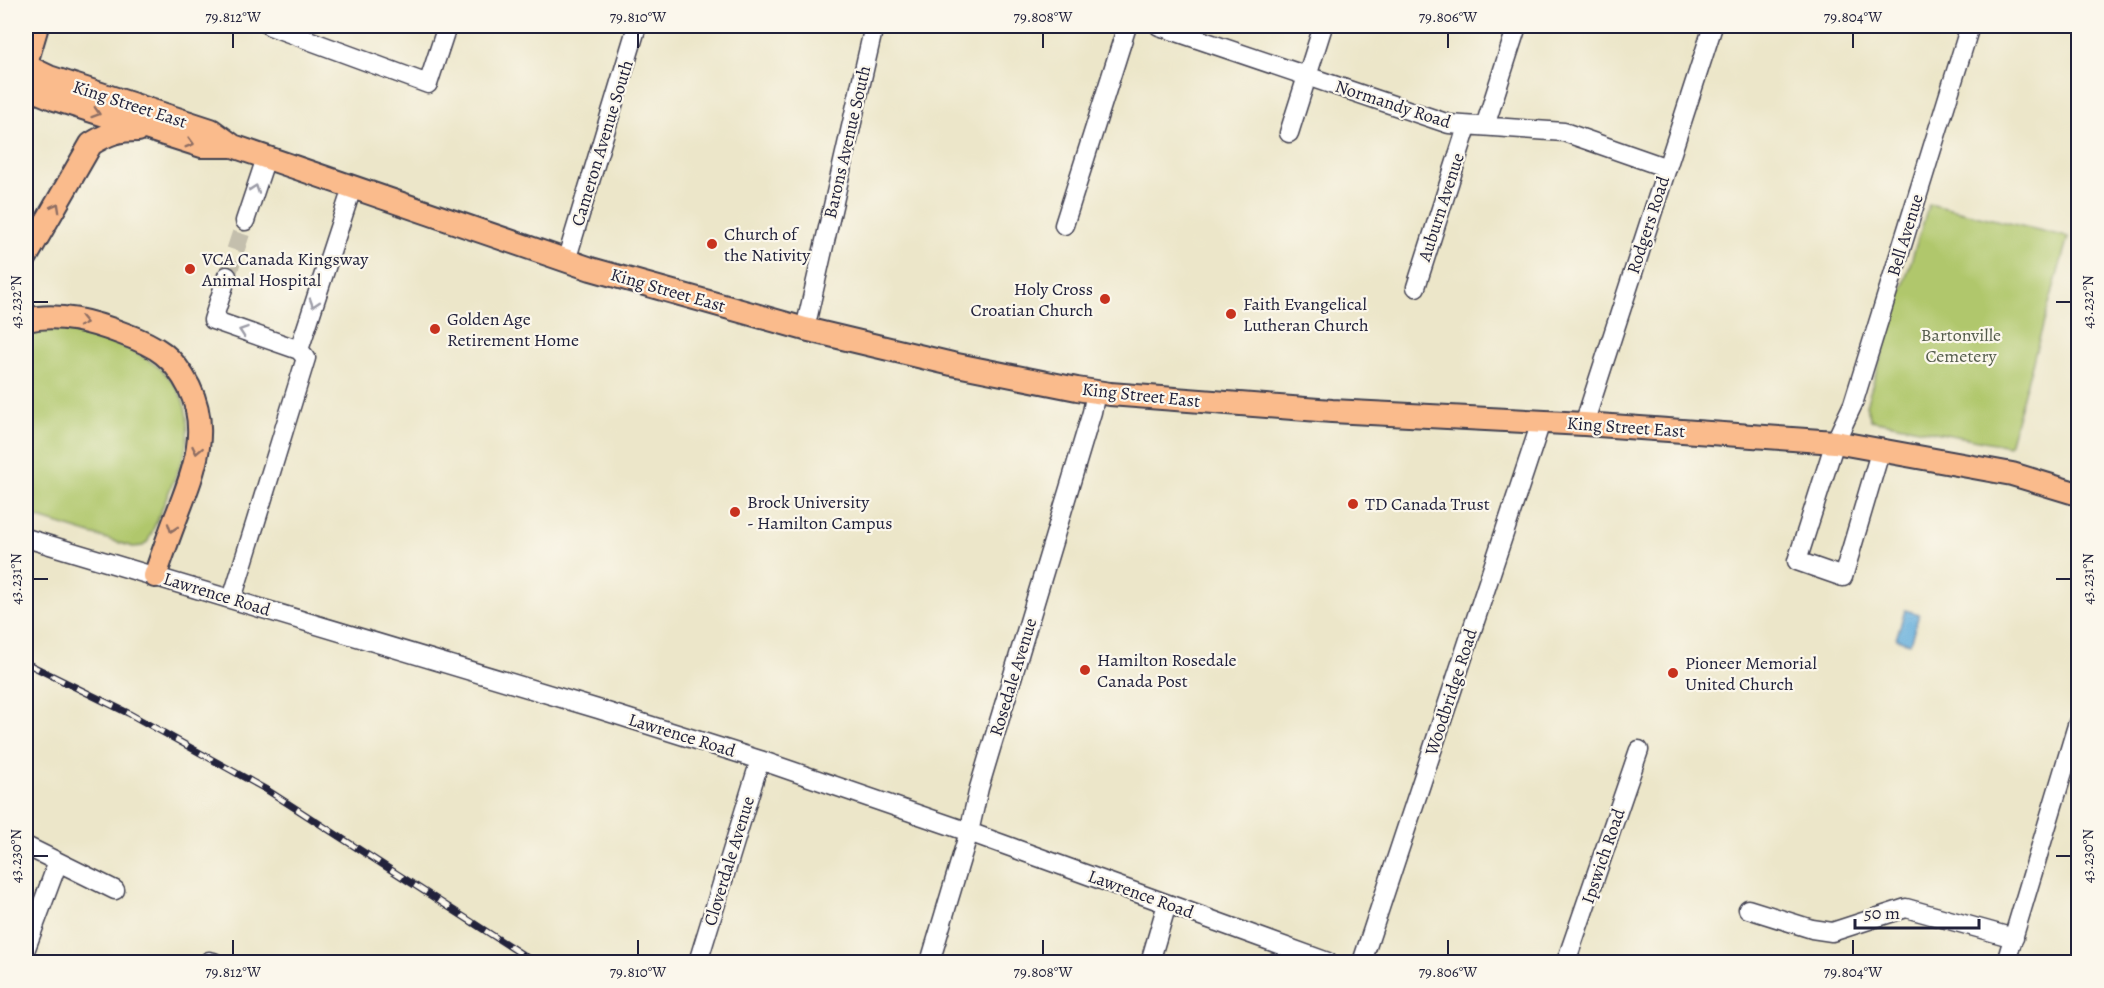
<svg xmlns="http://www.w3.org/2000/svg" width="2104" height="988" viewBox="0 0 2104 988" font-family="Alegreya,serif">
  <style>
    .green { fill: #b0c76c; stroke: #697454; stroke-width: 1.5 }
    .water { fill: #63addb; stroke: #42688b; stroke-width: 1.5 }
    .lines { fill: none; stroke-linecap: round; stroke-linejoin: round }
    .minor-tunnel { stroke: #c4bfad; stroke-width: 18; stroke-dasharray: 18 9; stroke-linecap: butt }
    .minor-casing { stroke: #403f50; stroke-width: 21 }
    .major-casing { stroke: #403f50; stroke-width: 26 }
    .minor { stroke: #fff; stroke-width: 18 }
    .major { stroke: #fabb8c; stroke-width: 22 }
    .rail-casing { stroke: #22223b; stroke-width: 7 }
    .rail { stroke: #fbf7ec; stroke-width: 4.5; stroke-dasharray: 14; stroke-linecap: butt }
    .oneway { stroke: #8e6e64 }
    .oneway2 { stroke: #9c9ca7 }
    .ticks { fill: none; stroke: #22223b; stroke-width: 2 }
    .poi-dot { fill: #c8321e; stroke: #fbf7ec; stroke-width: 2 }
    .labels { text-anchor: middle; stroke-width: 4.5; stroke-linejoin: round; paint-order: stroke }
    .street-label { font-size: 18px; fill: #22223b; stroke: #fbf7ec }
    .poi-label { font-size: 18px; fill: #22223b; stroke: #fbf7ec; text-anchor: start }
    .park-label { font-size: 18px; fill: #545c4c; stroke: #fbf7ec }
    .neatline { fill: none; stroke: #22223b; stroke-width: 2 }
    .ticks-label { font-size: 15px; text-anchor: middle; fill: #22223b }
  </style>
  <rect width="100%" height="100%" fill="#fbf7ec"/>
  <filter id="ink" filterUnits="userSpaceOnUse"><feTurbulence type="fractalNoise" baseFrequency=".0167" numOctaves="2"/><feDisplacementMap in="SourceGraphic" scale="12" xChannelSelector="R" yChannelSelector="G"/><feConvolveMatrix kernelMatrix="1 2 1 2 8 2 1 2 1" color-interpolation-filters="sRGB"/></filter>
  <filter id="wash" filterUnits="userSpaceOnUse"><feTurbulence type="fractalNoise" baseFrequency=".008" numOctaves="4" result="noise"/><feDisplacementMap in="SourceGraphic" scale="24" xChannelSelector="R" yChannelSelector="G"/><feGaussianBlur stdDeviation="1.35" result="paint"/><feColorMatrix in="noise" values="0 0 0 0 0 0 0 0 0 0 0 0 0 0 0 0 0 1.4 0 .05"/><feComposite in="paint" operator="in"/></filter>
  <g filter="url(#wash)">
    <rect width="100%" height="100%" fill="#ece6c9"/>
    <path class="green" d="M1929 204 2068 237 2009 446 1871 420 1866 405Z
      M53 328C120 339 204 366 185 452 183 462 177 472 173 482 165 502 157 521 148 541L143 546 133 547 26 514V333L33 330Z"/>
    <path class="water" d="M1905 610 1919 614 1910 643 1896 639Z"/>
  </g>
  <g filter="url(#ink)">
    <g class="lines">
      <path class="minor-tunnel" d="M227 276 245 221"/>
      <defs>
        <path id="minor" d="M270 26 428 84 447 26
          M1159 26 1449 124 1564 132 1667 168
          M1485 126 1517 26
          M1289 133 1323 26
          M245 221 266 158
          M1064 225 1127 26
          M566 261 637 26
          M227 276 213 320 299 350 306 358 232 599
          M1416 287 1467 127
          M805 329 874 26
          M299 350 352 188
          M1584 424 1713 26
          M1881 449 1843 577 1797 561 1835 442 1853 404 1970 26
          M26 538 598 709 760 760 969 832 1328 962
          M26 846 115 890
          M1748 909 1812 929 1832 932 1906 908 2014 938
          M26 948 58 862
          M209 961 214 962
          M698 962 760 760
          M930 962 969 832 979 788 1092 412 1096 392
          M1150 962 1167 904
          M1362 962 1541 422
          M1566 962 1639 750
          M2006 962 2078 722"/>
        <path id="major" d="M26 63 37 26
          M26 66 49 77 211 130 233 146 591 269 805 329 952 364 1077 389 1110 394 1332 411 1584 424 1835 442 2012 474 2078 494
          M26 87 55 99 202 146H233
          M26 257 91 144C109 133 118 130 138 130
          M26 320C59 312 93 322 124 334 157 346 173 356 189 387 211 431 193 473 177 515 169 535 162 556 155 576"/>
      </defs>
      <use href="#minor" class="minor-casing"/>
      <use href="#major" class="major-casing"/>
      <use href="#minor" class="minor"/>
      <use href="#major" class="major"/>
      <defs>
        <path id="rail" d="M26 663 128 713 267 790 534 962"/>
      </defs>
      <use href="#rail" class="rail-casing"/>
      <use href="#rail" class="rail"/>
    </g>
    <defs><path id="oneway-chevron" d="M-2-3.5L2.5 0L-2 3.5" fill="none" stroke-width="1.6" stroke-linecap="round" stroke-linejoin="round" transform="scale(1.5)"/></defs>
    <g class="oneway">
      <use href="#oneway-chevron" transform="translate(96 113) rotate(18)"/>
      <use href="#oneway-chevron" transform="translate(190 143) rotate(16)"/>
      <use href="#oneway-chevron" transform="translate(56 207) rotate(-61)"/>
      <use href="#oneway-chevron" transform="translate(83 322) rotate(12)"/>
      <use href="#oneway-chevron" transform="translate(197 450) rotate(101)"/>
      <use href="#oneway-chevron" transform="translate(172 528) rotate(109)"/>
    </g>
    <g class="oneway2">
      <use href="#oneway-chevron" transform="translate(255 189) rotate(-71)"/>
      <use href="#oneway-chevron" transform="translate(314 303) rotate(108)"/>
      <use href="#oneway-chevron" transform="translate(243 331) rotate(-161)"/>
    </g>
  </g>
  <path class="ticks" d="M233 33V48M638 33V48M1043 33V48M1448 33V48M1853 33V48M33 302H48M2056 302H2071M33 579H48M2056 579H2071M33 856H48M2056 856H2071M233 940V955M638 940V955M1043 940V955M1448 940V955M1853 940V955"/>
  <g class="poi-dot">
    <circle cx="712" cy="244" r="6"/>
    <circle cx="190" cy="269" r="6"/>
    <circle cx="1105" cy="299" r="6"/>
    <circle cx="1231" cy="314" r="6"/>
    <circle cx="435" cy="329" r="6"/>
    <circle cx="1353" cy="504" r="6"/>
    <circle cx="735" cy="512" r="6"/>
    <circle cx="1085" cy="670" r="6"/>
    <circle cx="1673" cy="673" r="6"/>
  </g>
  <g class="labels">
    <g class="street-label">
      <text transform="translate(130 104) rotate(18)" y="6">King Street East</text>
      <text transform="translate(1393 104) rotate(18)" y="6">Normandy Road</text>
      <text transform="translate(847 142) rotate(-77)" y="6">Barons Avenue South</text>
      <text transform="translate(602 143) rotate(-73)" y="6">Cameron Avenue South</text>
      <text transform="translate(1441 207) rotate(-72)" y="6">Auburn Avenue</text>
      <text transform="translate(1648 225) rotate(-72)" y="6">Rodgers Road</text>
      <text transform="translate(1905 235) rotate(-73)" y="6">Bell Avenue</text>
      <text transform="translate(668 290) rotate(16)" y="6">King Street East</text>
      <text transform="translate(1141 395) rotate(6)" y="6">King Street East</text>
      <text transform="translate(1626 427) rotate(4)" y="6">King Street East</text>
      <text transform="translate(217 594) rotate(17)" y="6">Lawrence Road</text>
      <text transform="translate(1013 677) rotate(-73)" y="6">Rosedale Avenue</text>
      <text transform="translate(1451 692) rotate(-72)" y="6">Woodbridge Road</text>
      <text transform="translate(682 735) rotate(17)" y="6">Lawrence Road</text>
      <text transform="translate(1603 856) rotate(-71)" y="6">Ipswich Road</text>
      <text transform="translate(729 861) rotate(-73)" y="6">Cloverdale Avenue</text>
      <text transform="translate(1141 894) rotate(20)" y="6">Lawrence Road</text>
    </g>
    <g class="poi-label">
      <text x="724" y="240">Church of<tspan x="724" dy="21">the Nativity</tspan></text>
      <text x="202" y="265">VCA Canada Kingsway<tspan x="202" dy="21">Animal Hospital</tspan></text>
      <text x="1093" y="295" text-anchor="end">Holy Cross<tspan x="1093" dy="21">Croatian Church</tspan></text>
      <text x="1243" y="310">Faith Evangelical<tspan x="1243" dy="21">Lutheran Church</tspan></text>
      <text x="447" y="325">Golden Age<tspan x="447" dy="21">Retirement Home</tspan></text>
      <text x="747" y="508">Brock University<tspan x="747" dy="21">- Hamilton Campus</tspan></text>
      <text x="1365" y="510">TD Canada Trust</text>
      <text x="1097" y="666">Hamilton Rosedale<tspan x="1097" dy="21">Canada Post</tspan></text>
      <text x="1685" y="669">Pioneer Memorial<tspan x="1685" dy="21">United Church</tspan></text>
    </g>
    <g class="park-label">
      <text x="1961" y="341">Bartonville<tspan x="1961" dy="21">Cemetery</tspan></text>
    </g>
  </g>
  <rect width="2104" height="988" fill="none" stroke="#fbf7ec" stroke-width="66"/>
  <path d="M1855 919v9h124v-9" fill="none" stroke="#22223b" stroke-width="3"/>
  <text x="1864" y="919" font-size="18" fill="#22223b" stroke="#fbf7ec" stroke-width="4.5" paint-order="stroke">50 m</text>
  <rect x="33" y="33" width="2038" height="922" class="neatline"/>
  <g class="ticks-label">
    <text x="233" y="22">79.812°W</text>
    <text x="638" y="22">79.810°W</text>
    <text x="1043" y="22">79.808°W</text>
    <text x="1448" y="22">79.806°W</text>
    <text x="1853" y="22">79.804°W</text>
    <text transform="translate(16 302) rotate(-90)" y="5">43.232°N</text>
    <text transform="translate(2088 302) rotate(-90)" y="5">43.232°N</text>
    <text transform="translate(16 579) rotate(-90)" y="5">43.231°N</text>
    <text transform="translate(2088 579) rotate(-90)" y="5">43.231°N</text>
    <text transform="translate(16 856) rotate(-90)" y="5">43.230°N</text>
    <text transform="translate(2088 856) rotate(-90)" y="5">43.230°N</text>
    <text x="233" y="977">79.812°W</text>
    <text x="638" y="977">79.810°W</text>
    <text x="1043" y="977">79.808°W</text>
    <text x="1448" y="977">79.806°W</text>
    <text x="1853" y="977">79.804°W</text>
  </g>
</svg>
